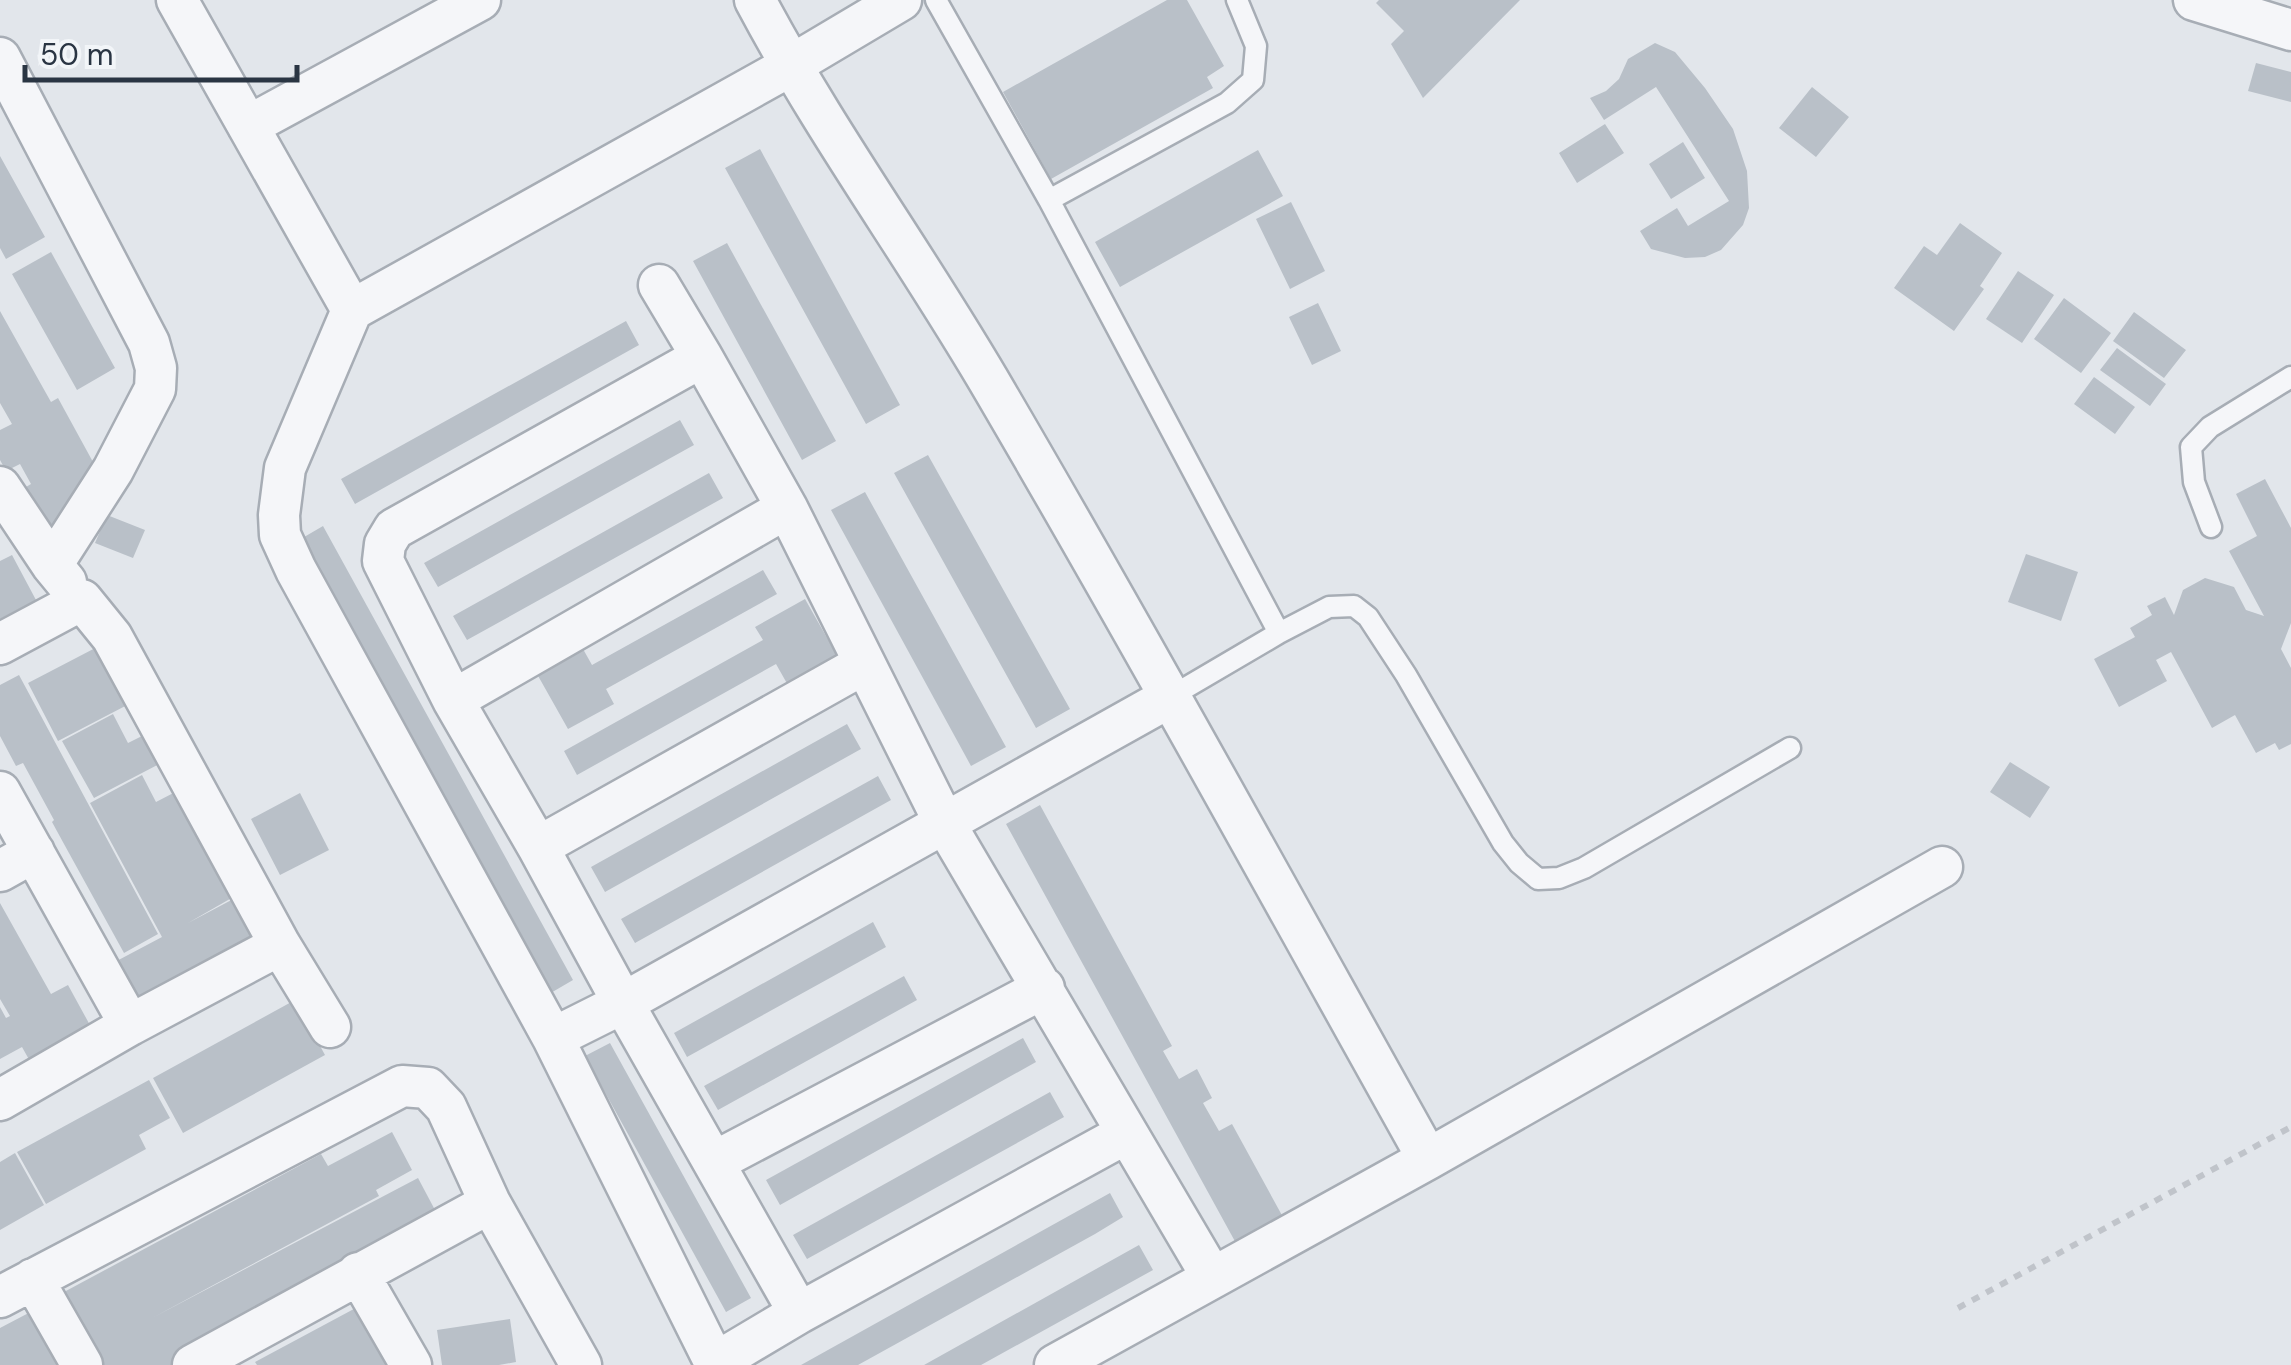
<svg xmlns="http://www.w3.org/2000/svg" width="2291" height="1365" viewBox="0 0 2291 1365" font-family="'DM Sans',sans-serif">
  <style>
    .building { fill: #b9c0c8 }
    .lines { fill: none; stroke-linecap: round; stroke-linejoin: round }
    .service-casing { stroke: #a7adb5; stroke-width: 25 }
    .minor-casing { stroke: #a7adb5; stroke-width: 45 }
    .path { stroke: #c0c4ca; stroke-width: 6; stroke-dasharray: 8 8; stroke-linecap: butt }
    .service { stroke: #f5f6f9; stroke-width: 20 }
    .minor { stroke: #f5f6f9; stroke-width: 40 }
  </style>
  <rect width="100%" height="100%" fill="#e2e6eb"/>
  <path class="building" d="M1167 0H1187L1224 66 1207 77 1213 88 1051 179 1003 92Z
    M1379 0H1520L1423 98 1391 44 1404 31 1376 3Z
    M1655 43 1675 52 1705 88 1733 129 1747 171 1749 208 1743 225 1721 250 1705 257 1685 258 1651 249 1640 231 1677 208 1688 226 1729 201 1656 87 1604 120 1590 98 1606 91 1619 79 1628 59Z
    M2256 63 2291 72V102L2248 91Z
    M1812 87 1849 117 1816 157 1779 128Z
    M1605 124 1624 153 1577 183 1559 153Z
    M1683 142 1705 178 1671 199 1649 164Z
    M760 149 900 405 866 424 725 168Z
    M1258 150 1283 196 1120 287 1095 242Z
    M0 156 45 237 6 259 0 248Z
    M1291 202 1325 271 1290 289 1256 219Z
    M1960 223 2002 253 1980 286 1984 289 1954 331 1894 288 1924 246 1937 255Z
    M727 243 836 441 802 460 693 261Z
    M51 252 115 368 77 390 12 274Z
    M2018 271 2054 295 2022 343 1986 319Z
    M2064 298 2111 333 2081 373 2034 339Z
    M1318 303 1341 351 1312 365 1289 317Z
    M0 311 51 402 58 398 93 462 57 530 46 536 21 490 31 484 20 464 6 471 0 460V430L12 424 0 403Z
    M2134 312 2186 350 2164 378 2113 341Z
    M626 321 639 345 355 504 341 479Z
    M2117 348 2166 384 2150 406 2100 370Z
    M2094 377 2135 407 2115 434 2074 404Z
    M680 420 694 445 438 587 424 563Z
    M928 455 1070 709 1036 728 894 473Z
    M709 473 723 498 467 640 453 616Z
    M2265 479 2291 528V623L2281 649 2291 668V744L2279 750 2275 743 2256 753 2235 715 2212 728 2171 652 2156 660 2167 681 2119 707 2094 659 2135 637 2130 628 2152 615 2147 606 2165 597 2174 615 2183 590 2205 578 2234 587 2246 610 2264 616 2229 551 2257 536 2236 494Z
    M865 492 1006 747 971 766 831 510Z
    M107 515 145 530 133 558 95 543Z
    M323 526 573 980 549 994 299 540Z
    M2026 554 2078 572 2061 621 2008 602Z
    M12 555 36 600 0 619V561Z
    M763 570 777 594 606 689 614 704 568 729 537 674 583 649 592 665Z
    M805 599 839 659 789 687 776 664 577 775 564 751 763 640 755 627Z
    M101 645 131 703 58 741 28 683Z
    M19 675 158 934 124 953 64 844 52 822 54 820 23 763 16 766 0 736V685Z
    M113 714 128 743 150 732 165 761 94 798 62 741Z
    M847 724 861 749 605 892 591 867Z
    M2010 762 2050 787 2030 818 1990 792Z
    M142 775 156 802 185 787 242 892 188 923 239 896 259 934 132 1002 111 964 162 937 90 803Z
    M878 776 891 800 635 943 621 919Z
    M300 793 329 850 280 875 251 819Z
    M1040 805 1172 1046 1163 1051 1179 1079 1197 1069 1212 1098 1203 1103 1219 1131 1232 1124 1284 1219 1237 1245 1006 824Z
    M0 903 51 994 68 985 97 1038 36 1072 22 1047 0 1059V1007L6 1018 10 1016 0 999Z
    M873 922 886 947 687 1057 674 1033Z
    M904 976 917 1000 718 1110 704 1086Z
    M295 1000 325 1055 183 1133 153 1078Z
    M1023 1038 1036 1062 780 1205 766 1180Z
    M610 1043 751 1298 726 1312 585 1056Z
    M149 1080 170 1118 139 1135 146 1149 46 1204 17 1152Z
    M1050 1092 1064 1117 807 1259 793 1235Z
    M392 1132 412 1170 376 1190 379 1196 154 1317 418 1178 435 1210 399 1229 407 1245 182 1365H87L51 1299 321 1154 328 1166Z
    M15 1153 44 1205 0 1230V1162Z
    M1110 1193 1123 1217 1095 1234 858 1365H801Z
    M1139 1245 1153 1270 981 1365H924Z
    M365 1303 399 1365H257L255 1362Z
    M40 1307 66 1365H0V1328Z
    M510 1319 516 1362 499 1365H442L437 1330Z"/>
  <g class="lines">
    <defs>
      <path id="service" d="M936 0 1049 200 1279 633
        M1049 200 1227 103 1253 80 1256 46 1237 0
        M2211 527 2194 482 2191 447 2210 427 2291 377
        M1170 697 1279 633 1329 607 1354 606 1368 617 1406 675 1503 843 1519 863 1538 879 1559 878 1584 868 1790 748"/>
      <path id="minor" d="M177 0 352 310
        M755 0C827 136 919 260 996 393 1144 646 1285 903 1428 1159
        M2194 0 2291 30
        M0 58 149 343 156 368 155 389 113 470 52 565
        M248 126 480 0
        M659 285 702 357 787 508 944 822 1212 1277
        M702 357 394 529 385 544 383 561 453 700 538 847 623 1003 799 1313
        M0 487 52 565 66 582
        M0 644 82 600 112 637 280 945 330 1027
        M453 700 787 508
        M0 792 130 1025
        M538 847 864 664
        M0 871 34 852
        M553 1038 623 1003 1170 697
        M0 1100 130 1025 280 945
        M714 1162 1044 988
        M358 1273 411 1365
        M33 1279 82 1365
        M0 1297 402 1086 428 1088 446 1107 490 1203 581 1365
        M715 1363 799 1313 1127 1133
        M193 1365 490 1203
        M716 1365 553 1038 296 570 280 535 279 515 285 468 352 310 790 66 901 0
        M1055 1365 1428 1159 1942 867"/>
    </defs>
    <use href="#service" class="service-casing"/>
    <use href="#minor" class="minor-casing"/>
    <path class="path" d="M1958 1308 2291 1127"/>
    <use href="#service" class="service"/>
    <use href="#minor" class="minor"/>
  </g>
  <path d="M25 65v15h272v-15" fill="none" stroke="#2a3543" stroke-width="5"/>
  <text x="40" y="65" font-size="30" fill="#2a3543" stroke="#f2f5f8" stroke-width="8" paint-order="stroke">50 m</text>
</svg>
